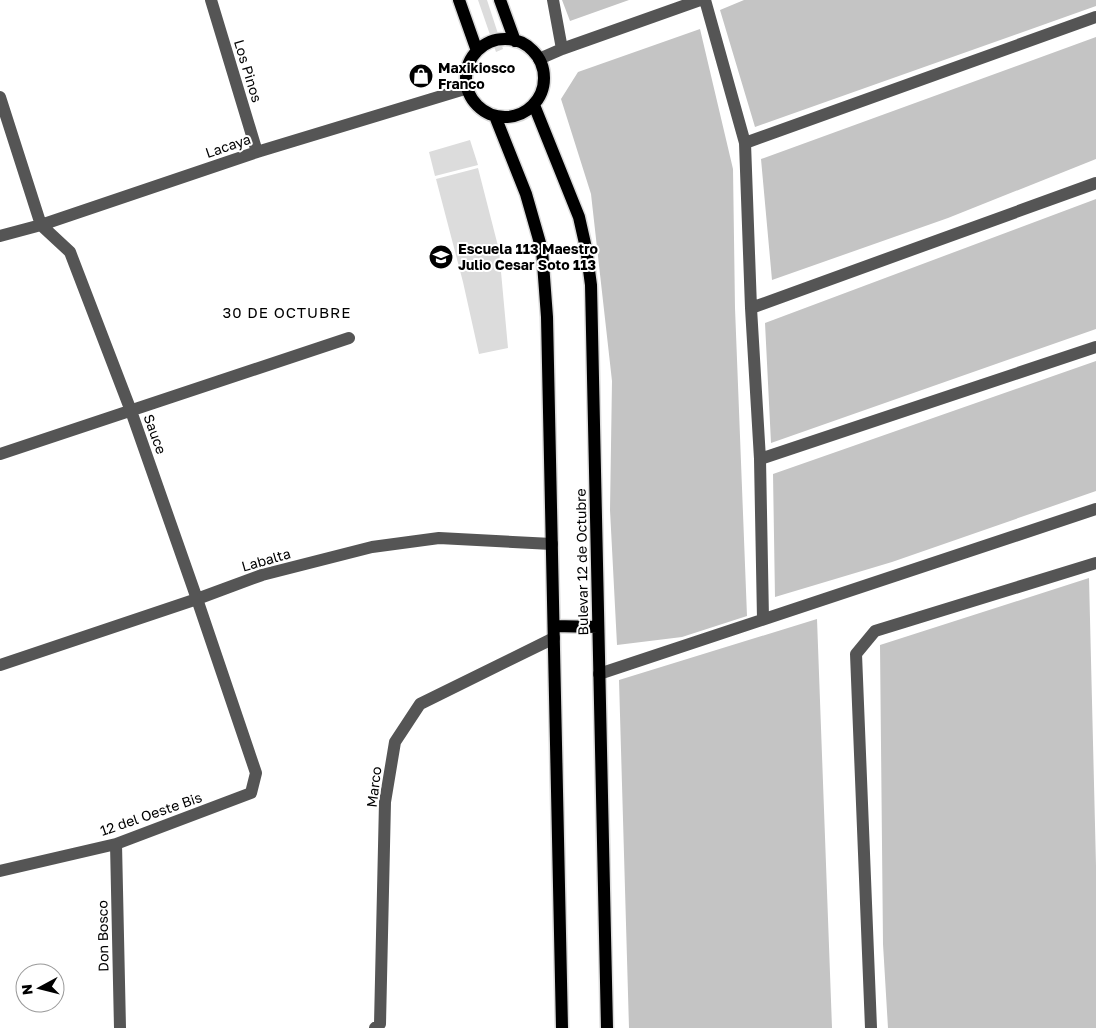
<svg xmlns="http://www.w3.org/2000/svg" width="1096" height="1028" viewBox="0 0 1096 1028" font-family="'Golos Text',sans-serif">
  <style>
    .green { fill: #dcdcdc }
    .building { fill: #c4c4c4 }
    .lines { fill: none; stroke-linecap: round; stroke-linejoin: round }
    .major-casing { stroke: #dbdbdb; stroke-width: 15 }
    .minor { stroke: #555; stroke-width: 12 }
    .major { stroke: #000; stroke-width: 12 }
    .labels { text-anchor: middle; stroke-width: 4; stroke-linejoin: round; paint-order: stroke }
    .poi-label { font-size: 14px; font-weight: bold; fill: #000; stroke: #fff; text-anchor: start }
    .street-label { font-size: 14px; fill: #000; stroke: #fff }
    .neighbourhood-label { font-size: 15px; letter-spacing: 1px; fill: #000; stroke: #fff }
  </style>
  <rect width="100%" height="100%" fill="#fff"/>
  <path class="green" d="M478 0H487L503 49 496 52Z
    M470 140 478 165 435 176 429 152Z
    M478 168 499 250 508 348 479 354 463 282 436 179Z"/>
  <path class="building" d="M562 0H629L570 21Z
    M744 0H1096V6L755 127 720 10Z
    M700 29 733 169 735 308 747 616 682 637 617 645 610 510 612 381 591 194 561 99 578 72Z
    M1096 37V159L948 218 772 280 761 159Z
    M1096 199V329L771 443 765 323Z
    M1096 361V491L892 562 775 597 773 474Z
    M1089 578 1096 866V1028H888L883 944 880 645Z
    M817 619 832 1028H629L619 680Z"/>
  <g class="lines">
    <defs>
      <path id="major" d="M459 0 477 51
        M500 0 515 41
        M466 78a39 39 0 1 1 78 0a39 39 0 1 1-78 0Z
        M534 105 579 217 586 248 591 285 607 1028
        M495 116 526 194 542 250 547 317 562 1028
        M554 626 598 627"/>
    </defs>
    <use href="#major" class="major-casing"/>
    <path class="minor" d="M211 0 257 152
      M553 0 562 49
      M705 0 745 143 751 308 760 459 763 619
      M539 59 562 49 700 0
      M0 97 41 225 70 252 131 411 197 599 256 773 251 793 116 844 0 871
      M745 143 1096 17
      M0 236 41 225 257 152 468 88
      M751 308 1096 183
      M0 454 349 338
      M760 459 1096 347
      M0 665 197 599 262 575 372 547 439 538 552 544
      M599 674 1096 509
      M116 844 120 1028
      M375 1028 380 1024 385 802 395 742 420 704 554 638
      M871 1028 856 654 875 631 1096 563"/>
    <use href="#major" class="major"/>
  </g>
  <defs>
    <symbol id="shop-disc" viewBox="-11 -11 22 22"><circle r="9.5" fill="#000" stroke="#fff"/><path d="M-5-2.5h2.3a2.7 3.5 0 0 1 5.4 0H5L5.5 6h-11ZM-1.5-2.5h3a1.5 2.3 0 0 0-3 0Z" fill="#fff"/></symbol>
    <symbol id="school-disc" viewBox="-11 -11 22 22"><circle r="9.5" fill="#000" stroke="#fff"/><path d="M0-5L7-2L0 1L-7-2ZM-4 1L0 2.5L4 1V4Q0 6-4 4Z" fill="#fff"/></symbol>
  </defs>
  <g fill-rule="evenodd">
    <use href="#shop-disc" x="407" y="62" width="28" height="28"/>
    <use href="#school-disc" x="427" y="243" width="28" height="28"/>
  </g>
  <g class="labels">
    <g class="poi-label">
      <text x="438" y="73">Maxikiosco<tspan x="438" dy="16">Franco</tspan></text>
      <text x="458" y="254">Escuela 113 Maestro<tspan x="458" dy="16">Julio Cesar Soto 113</tspan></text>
    </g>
    <g class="street-label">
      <text transform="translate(248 71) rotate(73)" y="5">Los Pinos</text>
      <text transform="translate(228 146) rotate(-19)" y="5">Lacaya</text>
      <text transform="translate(155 434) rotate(70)" y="5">Sauce</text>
      <text transform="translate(266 560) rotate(-16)" y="5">Labalta</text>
      <text transform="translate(582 562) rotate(-91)" y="5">Bulevar 12 de Octubre</text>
      <text transform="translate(374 787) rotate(-83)" y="5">Marco</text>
      <text transform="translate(151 814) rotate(-19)" y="5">12 del Oeste Bis</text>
      <text transform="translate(103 936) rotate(-91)" y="5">Don Bosco</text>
    </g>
    <g class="neighbourhood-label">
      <text x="287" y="318">30 DE OCTUBRE</text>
    </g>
  </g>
  <g transform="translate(40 988) rotate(263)"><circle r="24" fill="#ffffff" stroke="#999999"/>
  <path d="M0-4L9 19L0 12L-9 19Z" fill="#000000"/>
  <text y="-8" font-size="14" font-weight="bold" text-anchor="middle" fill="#000000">N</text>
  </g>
</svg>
